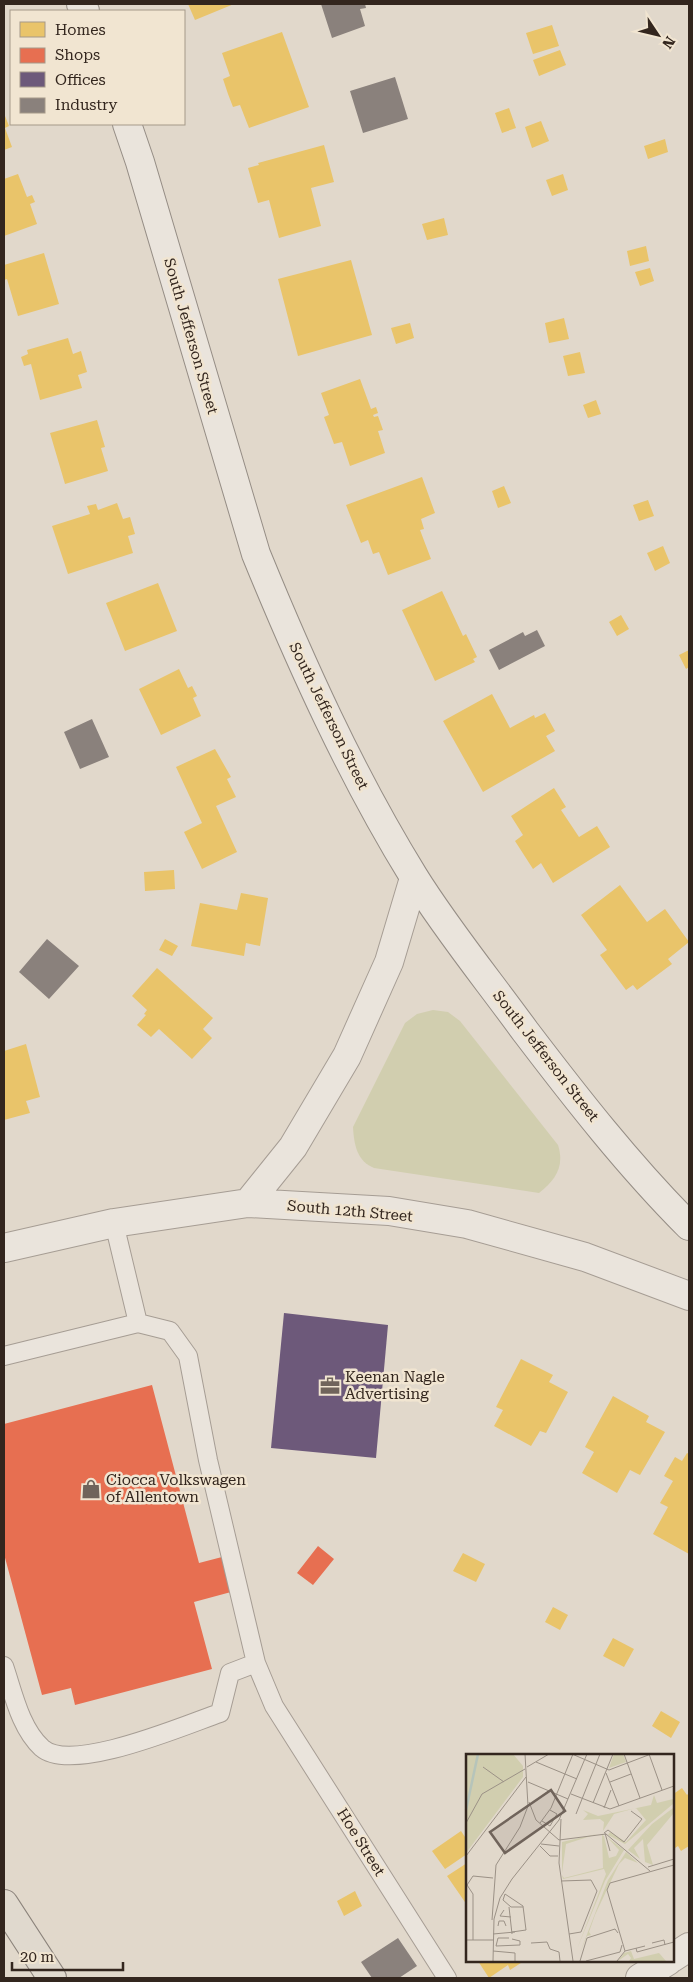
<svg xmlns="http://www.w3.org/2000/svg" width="693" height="1982" viewBox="0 0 693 1982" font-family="'Roboto Serif',serif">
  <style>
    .green { fill: #d1ceaf }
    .homes { fill: #e9c46a }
    .shops { fill: #e76f51 }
    .offices { fill: #6d597a }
    .industry { fill: #8a817c }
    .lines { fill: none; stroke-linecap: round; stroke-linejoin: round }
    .service-casing { stroke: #a69d94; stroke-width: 20 }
    .minor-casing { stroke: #a69d94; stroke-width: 30 }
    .tertiary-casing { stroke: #a69d94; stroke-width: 30 }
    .secondary-casing { stroke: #958d85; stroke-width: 30 }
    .primary-casing { stroke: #8b837b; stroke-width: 30 }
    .service { stroke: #eae4dc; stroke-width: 18 }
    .minor { stroke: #eae4dc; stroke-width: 28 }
    .tertiary { stroke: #eae4dc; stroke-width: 28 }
    .secondary { stroke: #eae4dc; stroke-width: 28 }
    .primary { stroke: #e0d9ce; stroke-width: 28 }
    .labels { text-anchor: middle; stroke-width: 5; stroke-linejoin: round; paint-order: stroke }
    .street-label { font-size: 15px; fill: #33261e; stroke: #f1e5d1 }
    .poi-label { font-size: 15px; fill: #33261e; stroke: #f1e5d1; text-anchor: start }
    .inset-river { fill: none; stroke: #b6c4ba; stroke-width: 2.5 }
    .inset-road { fill: none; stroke: #9b9186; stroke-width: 1 }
    .view { fill: #70645b; fill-opacity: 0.15; stroke: #70645b; stroke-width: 2.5 }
    .inset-edge { fill: none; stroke: #33261e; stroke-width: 2.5 }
  </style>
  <rect width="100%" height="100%" fill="#e1d8cb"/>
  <path class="green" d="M433 1010 448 1012 460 1021 558 1145C565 1167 555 1180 539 1193L374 1168C357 1161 354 1145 353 1127L405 1023 417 1014Z"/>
  <path class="homes" d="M188 4H234L195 20Z
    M552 25 559 46 533 54 526 33Z
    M282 32 309 107 249 128 240 105 233 107 228 94 223 79 230 76 222 53Z
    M560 50 566 65 539 76 533 60Z
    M509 108 516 128 502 133 495 113Z
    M5 116 9 126 5 128 12 147 4 150Z
    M541 121 549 141 532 148 525 127Z
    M665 139 668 152 648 159 644 146Z
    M324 145 334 182 311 188 321 226 279 238 269 200 258 203 248 168 259 165 258 163Z
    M18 174 27 197 32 195 35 202 30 204 37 224 4 236V179Z
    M563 174 568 190 552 196 546 180Z
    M444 218 448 235 427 240 422 224Z
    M646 246 649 261 630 266 627 251Z
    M44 253 59 304 18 316 7 279 4 280V265Z
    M351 260 372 335 298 356 278 279Z
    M650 268 654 281 640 286 635 272Z
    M564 318 569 339 549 343 545 323Z
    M410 323 414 338 396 344 391 328Z
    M68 338 73 354 81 351 87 372 78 375 82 388 40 400 31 364 24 366 21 357 28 354 27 350Z
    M580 352 585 373 568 376 563 356Z
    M360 379 371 409 376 407 378 413 373 415 374 417 378 416 383 430 378 431 385 453 350 466 342 442 334 444 324 417 329 415 321 393Z
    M596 400 601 414 588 418 583 405Z
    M97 420 105 447 101 448 108 471 65 484 50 433Z
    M422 477 435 513 421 519 424 529 420 530 431 559 388 575 379 552 373 554 368 540 361 543 346 505Z
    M504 486 511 503 498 508 492 491Z
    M648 500 654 516 639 521 633 505Z
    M117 503 123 519 130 517 135 534 128 536 133 553 68 574 52 526 90 514 87 506 96 504 98 510Z
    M663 546 670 563 655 571 647 553Z
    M158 583 177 631 125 651 106 603Z
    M442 591 463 636 466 634 477 657 473 659 475 662 435 681 402 610Z
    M621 615 629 629 617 636 609 622Z
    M689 650V667L686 669 679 655Z
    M179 669 188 688 192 686 197 696 193 698 201 716 161 735 139 689Z
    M492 694 510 728 534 715 535 718 545 713 555 731 546 736 555 751 483 792 443 721Z
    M215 749 231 777 227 779 236 797 216 806 237 852 202 869 184 832 202 823 176 767Z
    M554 788 566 807 561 810 579 837 597 826 610 847 553 883 541 863 533 869 515 841 523 835 511 816Z
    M174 870 175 889 145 891 144 872Z
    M620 885 647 922 665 909 689 942 668 959 672 964 637 990 633 985 626 990 600 955 607 950 581 915Z
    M241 893 268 898 260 946 246 943 244 956 191 946 200 903 237 910Z
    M165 939 178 946 172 956 159 950Z
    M157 968 213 1018 203 1029 212 1038 192 1059 159 1029 151 1037 137 1025 146 1015 144 1014 147 1010 132 996Z
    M26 1044 40 1097 26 1101 30 1113 4 1120V1051Z
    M521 1359 553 1375 549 1382 568 1392 546 1433 540 1431 531 1446 494 1426 503 1410 496 1407Z
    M613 1396 649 1416 646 1422 665 1432 640 1475 630 1470 617 1493 582 1473 594 1452 585 1447Z
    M687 1453 689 1454V1554L653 1534 668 1507 660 1503 673 1481 664 1476 675 1457 682 1461Z
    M463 1553 485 1564 476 1582 453 1571Z
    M553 1607 568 1615 560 1630 545 1622Z
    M613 1638 634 1649 624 1667 603 1656Z
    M661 1711 680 1722 671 1738 652 1726Z
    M682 1788 687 1795 689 1793V1846L681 1851 678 1846 672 1850V1795Z
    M461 1831 467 1840V1854L445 1869 432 1851Z
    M467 1863V1905L447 1876Z
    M355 1891 362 1906 344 1916 337 1901Z
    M478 1961H524L510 1970 508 1965 489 1978Z"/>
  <path class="shops" d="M152 1385 199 1563 222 1557 231 1592 194 1602 212 1669 75 1705 71 1688 42 1695 4 1554V1424Z
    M318 1546 334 1559 313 1585 297 1573Z"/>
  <path class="offices" d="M284 1313 388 1325 376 1458 271 1448Z"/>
  <path class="industry" d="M321 4H365L366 8 360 9 365 26 332 38Z
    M395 77 408 119 363 133 350 91Z
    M537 630 545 646 499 670 489 650 523 632 525 636Z
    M92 719 109 757 80 769 64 732Z
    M47 939 79 966 49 999 19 972Z
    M398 1938 417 1966 399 1978H372L361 1962Z"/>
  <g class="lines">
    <defs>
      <path id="service" d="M114 1223 138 1323 170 1331 188 1356 208 1460 256 1663 274 1706 447 1978
        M4 1356 138 1323
        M4 1666C13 1692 20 1728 42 1748 72 1774 185 1725 220 1713L230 1673 256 1663"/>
      <path id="minor" d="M672 1958 689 1947
        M640 1978 668 1961"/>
      <path id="tertiary" d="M248 1203 293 1147 347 1056 389 962 414 878
        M4 1248 114 1223 248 1203 389 1211 467 1224 585 1257 689 1296"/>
      <path id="secondary" d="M81 4 85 11
        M127 124 140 162 256 554C301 664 351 775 414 877 447 930 488 980 525 1031 576 1098 629 1166 689 1226"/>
      <path id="primary" d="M4 1904 52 1978"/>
    </defs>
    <use href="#service" class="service-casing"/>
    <use href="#minor" class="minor-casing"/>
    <use href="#tertiary" class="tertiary-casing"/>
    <use href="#secondary" class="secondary-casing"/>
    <use href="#primary" class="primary-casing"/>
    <use href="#service" class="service"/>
    <use href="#minor" class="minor"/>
    <use href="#tertiary" class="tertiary"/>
    <use href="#secondary" class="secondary"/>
    <use href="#primary" class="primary"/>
  </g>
  <defs>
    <symbol id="office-bare" viewBox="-9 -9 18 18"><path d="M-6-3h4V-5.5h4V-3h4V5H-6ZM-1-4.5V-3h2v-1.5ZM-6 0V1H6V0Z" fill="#70645b" stroke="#f1e5d1" stroke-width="2.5" paint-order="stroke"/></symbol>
    <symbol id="shop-bare" viewBox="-9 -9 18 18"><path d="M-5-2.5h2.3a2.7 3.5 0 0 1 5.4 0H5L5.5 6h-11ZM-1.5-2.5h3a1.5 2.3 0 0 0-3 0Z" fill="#70645b" stroke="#f1e5d1" stroke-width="2.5" paint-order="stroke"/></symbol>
  </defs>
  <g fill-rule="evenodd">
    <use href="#office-bare" x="316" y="1372" width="28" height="28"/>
    <use href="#shop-bare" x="77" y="1475" width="28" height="28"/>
  </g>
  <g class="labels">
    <g class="street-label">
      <text transform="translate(191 336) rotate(74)" y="5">South Jefferson Street</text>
      <text transform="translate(329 716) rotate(64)" y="5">South Jefferson Street</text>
      <text transform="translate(546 1056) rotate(52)" y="5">South Jefferson Street</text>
      <text transform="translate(350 1211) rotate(5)" y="5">South 12th Street</text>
      <text transform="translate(361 1842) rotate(58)" y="5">Hoe Street</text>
    </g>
    <g class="poi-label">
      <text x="345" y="1382">Keenan Nagle<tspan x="345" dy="17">Advertising</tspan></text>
      <text x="106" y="1485">Ciocca Volkswagen<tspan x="106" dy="17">of Allentown</tspan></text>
    </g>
  </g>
  <g transform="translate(466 1754)">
    <rect width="208" height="208" fill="#e1d8cb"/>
    <path d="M0 0H47L57 12V23L0 99ZM148 0H157L160 8 143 14ZM188 41 191 49 207 45V50L159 90 142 81 144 78 160 88 180 66 170 54 148 60 137 77 138 68 134 65 117 66 122 60 117 56 132 62 185 51ZM207 54V60L181 91 187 111 179 108 177 85 168 94 174 105 162 96 186 70ZM131 80 100 90 96 119V88ZM136 81 138 82 143 104 150 102 153 96 141 83 158 96 139 127 111 195 140 120 138 115 97 125 96 121 98 124 137 114ZM160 98 172 109 159 104 153 110 129 161 123 178 125 181 121 182 113 201 142 126ZM165 197 168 205 193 199 200 207H163L165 204 162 200 152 207 158 199Z" fill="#d1ceaf"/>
    <path class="inset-river" d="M0 56 12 0"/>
    <path class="inset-road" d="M106 0 143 16 185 0M158 0 174 44M183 0 196 36M70 8 111 25M17 13 38 28M61 13 83 0M140 19 153 52M62 28 102 45M144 28 165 20M105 40 144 55 208 32M63 48 70 66 93 86M127 49 147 0M138 54 145 36M110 60 134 0M95 65 93 109 107 207M76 67 84 72 91 60 84 56M0 69 16 40 59 15M74 69 85 54 107 0M138 79 142 76 158 88 176 65 165 57M139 79 144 97M93 86 140 80 184 117M75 90 93 92M74 92 84 102H92M0 102 60 23M182 113 208 105M95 127 125 126 131 137 115 178 103 180M1 131 7 140V186M1 131 7 122 27 124M43 153 46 180M38 156 34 162 45 163M26 166 30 111 54 73 62 52 59 0M32 172 33 167H38L40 172M46 178 60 176 57 152 39 140 37 146 45 153H57M27 180 49 178M43 184H32L30 192 54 191V187L46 185M0 186H27M65 189 81 188 84 195 93 198 94 207M186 189 198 186 199 191M170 194 171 198 208 188M27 197 49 199V207M159 197 141 136 144 129 208 111M27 207 28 165 34 144 46 125 93 66 121 0M114 207 121 184 149 175 152 179M120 207 154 198 156 191M151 207 159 197 179 192"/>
    <path class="view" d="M85 36 99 57 39 99 24 78Z"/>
    <rect width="208" height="208" class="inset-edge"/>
  </g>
  <rect width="693" height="1982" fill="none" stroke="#33261e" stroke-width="10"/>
  <rect x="10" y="10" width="175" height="115" fill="#f1e5d1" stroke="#a59989"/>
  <rect x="20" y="22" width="25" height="15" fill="#e9c46a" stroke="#a59989"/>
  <text x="55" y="35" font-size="15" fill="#33261e">Homes</text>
  <rect x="20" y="48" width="25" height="15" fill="#e76f51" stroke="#a59989"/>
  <text x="55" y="60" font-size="15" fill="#33261e">Shops</text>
  <rect x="20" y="72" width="25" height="15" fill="#6d597a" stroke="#a59989"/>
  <text x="55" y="85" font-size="15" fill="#33261e">Offices</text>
  <rect x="20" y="98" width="25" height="15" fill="#8a817c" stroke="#a59989"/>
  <text x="55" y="110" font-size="15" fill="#33261e">Industry</text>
  <g transform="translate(658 35) rotate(125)" stroke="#f1e5d1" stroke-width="4" paint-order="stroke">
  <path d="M0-4L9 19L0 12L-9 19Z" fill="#33261e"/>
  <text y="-8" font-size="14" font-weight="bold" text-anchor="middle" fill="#33261e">N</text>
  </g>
  <path d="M12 1962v8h111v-8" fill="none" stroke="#33261e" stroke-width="2.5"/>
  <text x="20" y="1962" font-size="15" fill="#33261e" stroke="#f1e5d1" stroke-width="4" paint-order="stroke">20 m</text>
</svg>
